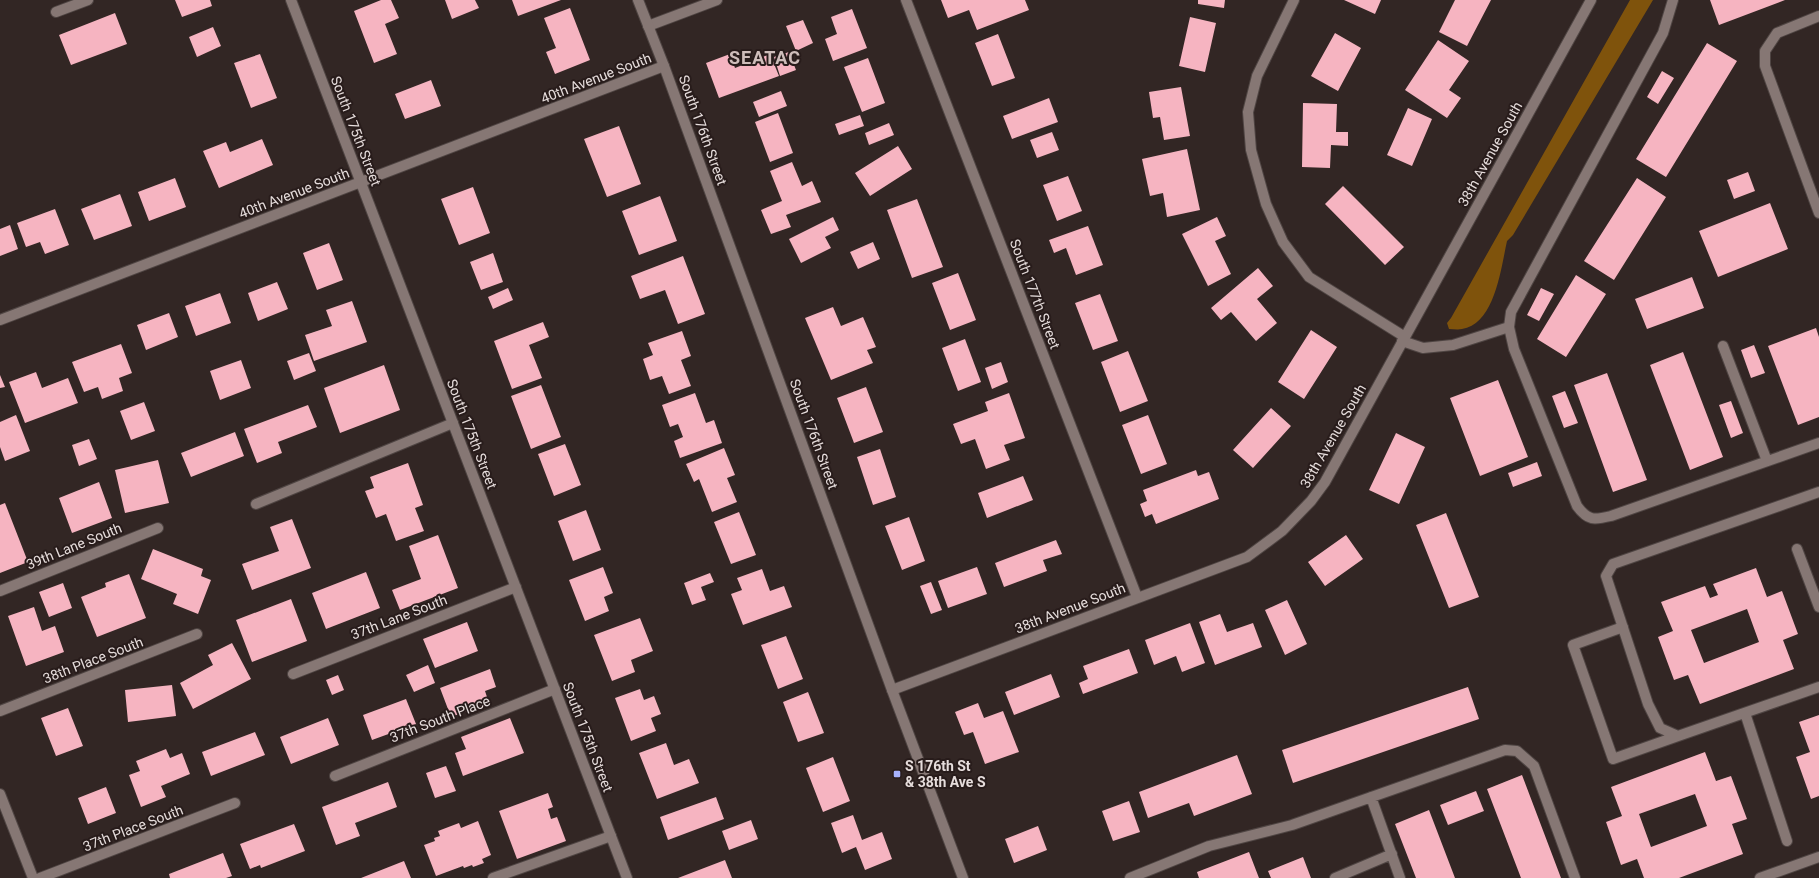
<svg xmlns="http://www.w3.org/2000/svg" width="1819" height="878" viewBox="0 0 1819 878" font-family="Roboto,sans-serif">
  <style>
    .forest { fill: #7f530c }
    .building { fill: #f6b4c1; fill-rule: evenodd }
    .lines { fill: none; stroke-linecap: round; stroke-linejoin: round }
    .service-casing { stroke: #4f4543; stroke-width: 12 }
    .minor-casing { stroke: #4f4543; stroke-width: 12 }
    .tertiary-casing { stroke: #4f4543; stroke-width: 12 }
    .service { stroke: #867774; stroke-width: 10 }
    .minor { stroke: #867774; stroke-width: 10 }
    .tertiary { stroke: #867774; stroke-width: 10 }
    .poi-dot { fill: #a6b1fc; stroke: #281c1b; stroke-width: 1.5 }
    .labels { text-anchor: middle; stroke-width: 4; stroke-linejoin: round; paint-order: stroke }
    .street-label { font-size: 14px; fill: #e6dddc; stroke: #281c1b }
    .poi-label { font-size: 14px; font-weight: bold; fill: #e6dddc; stroke: #281c1b; text-anchor: start }
    .district-label { font-size: 18px; font-weight: bold; letter-spacing: 1px; fill: #cebdba; stroke: #281c1b }
  </style>
  <rect width="100%" height="100%" fill="#322624"/>
  <path class="forest" d="M1630 0H1653L1513 235 1507 241C1501 268 1495 324 1462 329 1458 330 1453 329 1449 329L1447 323 1451 318Z"/>
  <path class="building" d="M175 0H210L212 6 182 17Z
    M381 0H391L399 18 385 24 397 54 374 63 354 11Z
    M445 0H475L479 8 452 19Z
    M512 0H561L518 16Z
    M941 0H1025L1029 10 977 30 969 10 948 18Z
    M1198 0H1225L1224 8 1198 4Z
    M1344 0H1381L1375 14Z
    M1455 0H1491L1467 46 1439 32Z
    M1710 0H1785L1719 25Z
    M570 8 590 60 555 74 546 52 556 48 544 18Z
    M852 9 867 48 833 61 825 39 837 34 831 17Z
    M115 13 127 44 71 65 59 35Z
    M1190 17 1216 23 1205 72 1179 66Z
    M803 20 813 43 796 51 786 26Z
    M213 27 221 46 197 57 189 37Z
    M1335 33 1361 48 1338 91 1311 76Z
    M998 34 1015 78 992 86 975 43Z
    M1438 40 1469 61 1449 90 1461 98 1447 118 1405 90Z
    M1707 43 1737 61 1666 177 1636 159Z
    M789 52 796 70 780 76 774 57Z
    M260 54 277 98 251 108 234 63Z
    M730 54 735 68 770 54 779 76 719 98 706 63Z
    M868 58 885 103 862 112 844 67Z
    M1662 71 1674 78 1658 104 1647 97Z
    M431 80 441 106 405 119 395 94Z
    M1181 87 1190 136 1164 140 1160 117 1153 118 1149 92Z
    M781 91 787 106 759 117 753 102Z
    M1049 98 1058 122 1012 139 1003 116Z
    M1303 103 1337 104 1336 132H1348V146L1331 145 1330 168 1302 167Z
    M1408 108 1432 119 1412 166 1387 155Z
    M778 113 793 153 770 162 755 122Z
    M860 115 864 126 839 135 835 124Z
    M889 123 894 135 869 145 865 133Z
    M619 126 641 184 607 197 584 139Z
    M1052 132 1059 150 1037 158 1030 140Z
    M262 139 273 165 219 188 203 151 226 142 230 152Z
    M898 146 912 169 870 196 855 173Z
    M1187 149 1200 210 1167 217 1163 193 1150 196 1142 159Z
    M792 162 802 186 812 181 821 202 786 215 791 227 771 234 761 210 782 201 770 171Z
    M1748 172 1755 191 1734 199 1727 180Z
    M1068 176 1082 211 1057 221 1043 185Z
    M175 178 186 207 149 221 138 192Z
    M1637 178 1666 197 1614 280 1584 261Z
    M1343 186 1404 247 1385 265 1325 204Z
    M473 187 490 233 459 245 441 199Z
    M120 194 132 226 94 240 81 209Z
    M660 196 677 241 639 255 622 211Z
    M917 199 943 267 912 278 887 210Z
    M1770 203 1788 249 1718 277 1699 231Z
    M55 209 69 245 45 254 40 242 26 247 17 223Z
    M833 217 839 230 825 237 831 248 801 263 789 239Z
    M1217 217 1226 236 1215 241 1231 274 1208 286 1182 234Z
    M10 225 18 249 0 256V229Z
    M1088 226 1103 265 1076 275 1066 248 1054 253 1049 240Z
    M873 242 880 259 858 269 850 252Z
    M329 243 343 280 317 290 303 253Z
    M493 253 503 282 481 290 470 262Z
    M683 256 705 314 678 324 665 290 640 299 631 276Z
    M1258 268 1273 286 1257 299 1277 323 1256 341 1231 312 1221 320 1211 308Z
    M958 273 976 320 950 330 932 283Z
    M1576 275 1606 294 1566 357 1537 339Z
    M1692 277 1704 308 1647 329 1635 299Z
    M277 282 288 309 258 321 248 293Z
    M508 288 513 300 493 309 488 297Z
    M1541 288 1554 294 1539 321 1527 315Z
    M220 293 231 323 196 336 185 306Z
    M1100 294 1118 341 1093 350 1075 303Z
    M352 301 367 342 314 361 305 335 332 326 326 310Z
    M833 307 841 326 863 317 876 347 867 350 873 363 831 380 805 318Z
    M169 313 178 337 146 350 137 325Z
    M543 322 549 337 529 345 542 378 512 389 494 341Z
    M1816 328 1819 337V417L1798 425 1768 346Z
    M1311 330 1337 347 1304 399 1278 382Z
    M682 331 691 356 681 360 691 386 669 394 662 376 650 380 643 359 653 355 648 343Z
    M965 339 981 382 958 391 942 348Z
    M121 344 132 373 119 378 123 391 102 399 98 387 84 392 72 362Z
    M1754 345 1765 373 1751 378 1741 350Z
    M1128 351 1148 401 1120 412 1101 362Z
    M1683 352 1723 457 1690 470 1650 365Z
    M309 353 316 371 294 380 287 361Z
    M241 360 251 388 220 400 210 371Z
    M1001 362 1008 382 992 389 985 368Z
    M384 365 400 410 340 433 324 388Z
    M36 372 42 388 68 378 78 403 25 423 9 382Z
    M1607 373 1647 480 1613 492 1574 385Z
    M0 375 5 387 0 388Z
    M1498 380 1528 457 1480 476 1450 398Z
    M541 385 561 437 531 449 511 396Z
    M866 387 883 432 854 443 837 398Z
    M1565 391 1578 423 1564 428 1552 396Z
    M695 393 706 423 714 420 722 443 680 458 674 441 683 437 678 424 670 427 662 405Z
    M1009 393 1025 438 1004 445 1010 460 986 469 975 439 961 444 953 424 988 411 985 402Z
    M1731 401 1743 433 1731 438 1719 405Z
    M144 402 155 431 131 440 120 411Z
    M308 405 317 427 278 442 282 453 257 463 244 429Z
    M1271 408 1291 426 1253 468 1233 450Z
    M16 415 30 451 5 461 0 447V422Z
    M1148 415 1167 464 1141 474 1122 425Z
    M235 432 244 456 191 477 181 453Z
    M1396 433 1425 447 1399 504 1369 490Z
    M89 439 97 459 79 466 72 445Z
    M565 444 581 485 554 496 538 454Z
    M724 448 735 475 727 478 737 502 712 512 699 479 694 482 686 464Z
    M880 449 896 497 873 505 857 457Z
    M158 460 169 503 125 513 115 470Z
    M1537 462 1542 476 1513 487 1508 473Z
    M408 463 423 505 415 508 424 531 396 541 386 514 376 518 365 491 374 488 370 477Z
    M1196 470 1198 476 1209 472 1219 499 1156 524 1152 514 1145 517 1140 504 1147 501 1143 490Z
    M1023 476 1033 500 987 518 978 493Z
    M99 482 112 518 72 533 59 498Z
    M5 503 28 562 0 573V505Z
    M586 510 601 550 573 561 558 521Z
    M739 512 756 555 731 564 714 522Z
    M1446 513 1479 597 1449 608 1416 525Z
    M909 517 925 561 902 570 885 526Z
    M292 519 311 568 252 590 242 564 279 551 270 527Z
    M438 535 458 588 400 610 392 590 421 579 409 546Z
    M1346 535 1363 559 1325 586 1308 562Z
    M1056 540 1062 554 1043 560 1047 571 1004 587 995 563Z
    M153 549 203 569 201 576 211 580 198 614 173 604 177 594 141 579Z
    M603 567 613 593 604 597 609 611 585 621 569 580Z
    M977 567 987 594 948 608 938 581Z
    M1756 568 1767 597 1782 591 1798 634 1783 640 1794 669 1700 704 1688 675 1674 680 1658 637 1673 631 1661 602 1705 586 1710 598 1718 595 1713 584ZM1747 609 1759 642 1704 663 1691 630Z
    M762 569 770 591 784 586 792 607 743 625 731 594 742 590 737 578Z
    M366 572 380 608 326 629 312 593Z
    M710 573 714 582 701 587 706 600 692 605 684 583Z
    M129 574 146 618 97 637 81 597 106 587 105 583Z
    M931 582 942 610 931 614 920 586Z
    M63 583 72 608 49 617 39 592Z
    M291 599 307 641 252 662 236 620Z
    M1287 600 1307 644 1285 655 1265 610Z
    M34 607 42 631 55 626 64 652 26 666 8 616Z
    M1220 614 1227 632 1253 623 1262 647 1215 665 1199 622Z
    M640 618 653 651 631 660 635 672 612 681 594 635Z
    M467 622 478 651 435 668 423 639Z
    M1190 623 1205 663 1182 672 1176 656 1154 665 1145 640Z
    M786 636 803 679 778 689 761 645Z
    M232 643 251 679 193 709 180 683 213 665 208 655Z
    M1129 649 1138 673 1083 694 1079 683 1088 679 1083 666Z
    M428 665 435 683 414 692 406 675Z
    M490 669 496 687 485 691 489 703 451 717 440 688Z
    M1051 674 1060 697 1014 715 1005 692Z
    M338 675 344 690 332 695 326 680Z
    M172 685 176 716 128 722 125 690Z
    M1468 687 1479 719 1293 783 1282 750Z
    M640 689 644 700 654 696 661 714 651 718 656 731 631 741 615 698Z
    M808 692 824 733 798 742 783 702Z
    M406 699 416 724 372 740 363 715Z
    M978 703 984 718 1003 711 1019 752 985 764 973 732 964 735 955 712Z
    M68 708 83 746 56 756 41 718Z
    M1819 715V796L1811 799 1796 757 1810 752 1799 722Z
    M328 718 339 745 291 764 280 737Z
    M510 718 524 753 463 776 455 753 466 749 461 737Z
    M255 732 265 755 211 776 202 752Z
    M666 743 674 765 689 759 699 783 657 799 639 753Z
    M166 749 170 758 182 753 190 774 161 786 166 797 141 807 129 775 140 771 136 761Z
    M1705 752 1716 781 1731 776 1747 819 1732 824 1743 854 1679 878H1644L1637 859 1621 865 1606 822 1622 816 1611 787ZM1695 794 1707 826 1651 847 1639 814Z
    M1237 755 1252 794 1194 816 1189 803 1148 818 1139 792Z
    M833 757 850 801 823 812 806 768Z
    M446 766 456 791 435 798 426 773Z
    M1522 775 1561 878H1521L1487 789Z
    M388 782 397 807 355 823 360 836 336 845 322 807Z
    M106 787 116 813 88 824 78 798Z
    M1476 791 1484 811 1448 825 1440 805Z
    M548 793 553 807 548 809 551 819 557 817 566 841 517 859 499 811Z
    M716 797 724 819 668 840 660 817Z
    M1129 801 1140 832 1113 841 1102 811Z
    M1429 810 1455 878H1416L1395 824Z
    M853 815 862 840 882 832 892 859 865 870 856 847 842 853 831 823Z
    M751 820 758 839 729 850 722 831Z
    M478 821 491 855 482 859 484 863 473 867 472 865 464 868 463 866 436 876 424 845 435 841 434 838 440 836 438 831 459 823 461 828Z
    M294 824 305 851 261 868 260 865 250 869 240 844Z
    M1038 826 1047 850 1014 863 1005 839Z
    M1249 852 1259 878H1199L1197 872Z
    M223 853 232 876 226 878H170L169 874Z
    M1303 857 1311 878H1271L1268 871Z
    M725 860 732 878H678Z
    M404 861 411 878H361Z"/>
  <g class="lines">
    <defs>
      <path id="service" d="M1673 0 1663 33 1511 312 1509 327 1514 349 1577 506C1588 521 1594 520 1611 516L1819 443
        M1819 16 1777 33 1765 51V66L1819 213
        M1402 341 1423 348 1453 345 1509 327
        M1723 346 1767 461
        M1819 492 1613 564 1606 576 1648 704 1660 728 1678 736 1819 687
        M256 504 453 423
        M1797 549 1819 607
        M1623 627 1573 645 1613 759 1678 736
        M1745 713 1787 841
        M1371 797 1400 878
        M493 878 611 836
        M1130 878 1209 846 1292 825 1505 750 1517 751 1534 766 1575 878
        M1335 878 1392 854
        M1760 878 1819 857"/>
      <path id="minor" d="M291 0 627 878
        M906 0 1137 597
        M1294 0 1257 76 1248 112 1251 150 1266 204 1283 242 1309 277 1405 337
        M56 12 88 0
        M648 26 717 0
        M0 320 664 66
        M0 591 158 528
        M293 674 516 587
        M892 690 1247 557 1282 531 1311 501 1325 482 1591 0
        M0 711 197 634
        M335 776 555 689
        M0 794 33 878
        M40 878 235 803"/>
      <path id="tertiary" d="M638 0 664 66 892 690 963 878"/>
    </defs>
    <use href="#service" class="service-casing"/>
    <use href="#minor" class="minor-casing"/>
    <use href="#tertiary" class="tertiary-casing"/>
    <use href="#service" class="service"/>
    <use href="#minor" class="minor"/>
    <use href="#tertiary" class="tertiary"/>
  </g>
  <rect class="poi-dot" x="893" y="770" width="8" height="8" rx="2"/>
  <g class="labels">
    <g class="street-label">
      <text transform="translate(596 78) rotate(-21)" y="5">40th Avenue South</text>
      <text transform="translate(703 130) rotate(70)" y="5">South 176th Street</text>
      <text transform="translate(356 131) rotate(69)" y="5">South 175th Street</text>
      <text transform="translate(1490 154) rotate(-61)" y="5">38th Avenue South</text>
      <text transform="translate(294 193) rotate(-21)" y="5">40th Avenue South</text>
      <text transform="translate(1035 294) rotate(69)" y="5">South 177th Street</text>
      <text transform="translate(472 434) rotate(69)" y="5">South 175th Street</text>
      <text transform="translate(814 434) rotate(70)" y="5">South 176th Street</text>
      <text transform="translate(1333 436) rotate(-60)" y="5">38th Avenue South</text>
      <text transform="translate(74 546) rotate(-22)" y="5">39th Lane South</text>
      <text transform="translate(1070 608) rotate(-21)" y="5">38th Avenue South</text>
      <text transform="translate(399 617) rotate(-21)" y="5">37th Lane South</text>
      <text transform="translate(93 660) rotate(-21)" y="5">38th Place South</text>
      <text transform="translate(440 719) rotate(-21)" y="5">37th South Place</text>
      <text transform="translate(588 737) rotate(69)" y="5">South 175th Street</text>
      <text transform="translate(133 828) rotate(-21)" y="5">37th Place South</text>
    </g>
    <g class="poi-label">
      <text x="905" y="771">S 176th St<tspan x="905" dy="16">&amp; 38th Ave S</tspan></text>
    </g>
    <g class="district-label">
      <text x="765" y="64">SEATAC</text>
    </g>
  </g>
</svg>
